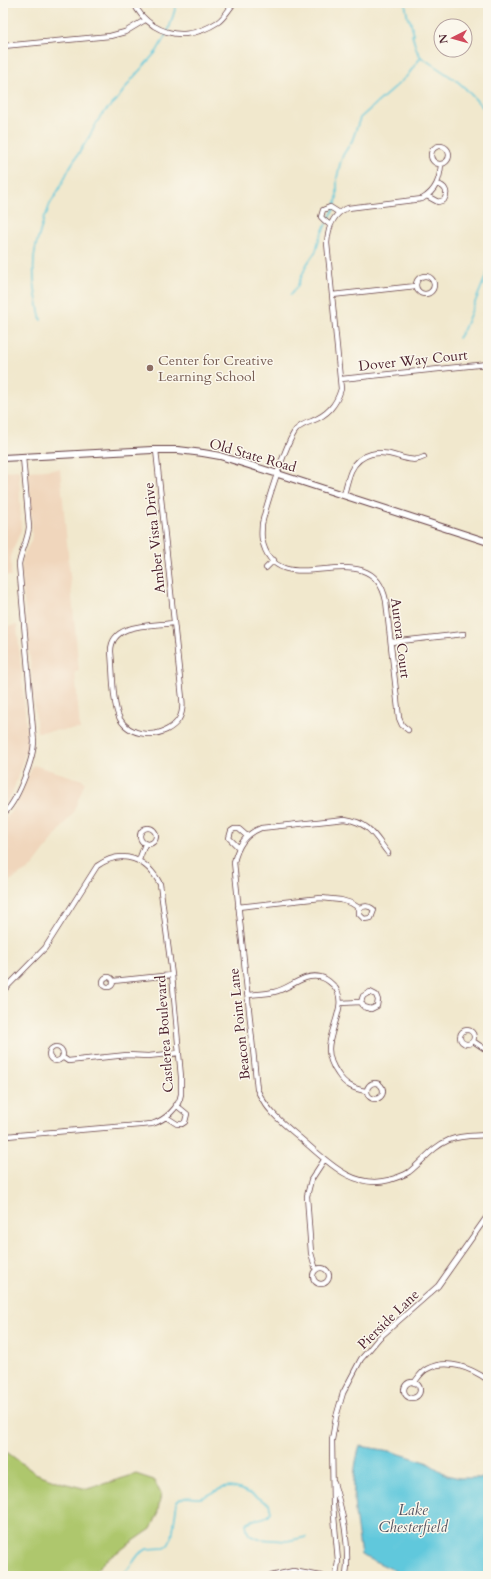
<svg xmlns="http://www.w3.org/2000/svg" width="491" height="1579" viewBox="0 0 491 1579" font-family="Cardo,serif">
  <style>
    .built { fill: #f0d6bc }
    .green { fill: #aec76d; stroke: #7c734c }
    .water { fill: #60c8dc; stroke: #557484 }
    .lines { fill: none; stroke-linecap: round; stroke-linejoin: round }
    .stream { stroke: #60c8dc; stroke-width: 1.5 }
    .street-casing { stroke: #633d43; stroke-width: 6 }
    .secondary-casing { stroke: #633d43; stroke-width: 8 }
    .street { stroke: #fff; stroke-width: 4.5 }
    .secondary { stroke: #fff; stroke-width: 6 }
    .education-dot { fill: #8d6e63; stroke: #fbf7ec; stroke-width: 1.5 }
    .labels { text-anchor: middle; stroke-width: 3; stroke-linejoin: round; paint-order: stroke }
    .education-label { font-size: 14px; fill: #785e54; stroke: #fbf7ec; text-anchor: start }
    .street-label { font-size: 14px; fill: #4a1f2b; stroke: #fbf7ec }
    .water-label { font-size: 15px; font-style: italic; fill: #515260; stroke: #fbf7ec }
  </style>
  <rect width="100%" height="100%" fill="#fbf7ec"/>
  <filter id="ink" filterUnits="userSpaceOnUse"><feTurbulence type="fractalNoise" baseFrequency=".025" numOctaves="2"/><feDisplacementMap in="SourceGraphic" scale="8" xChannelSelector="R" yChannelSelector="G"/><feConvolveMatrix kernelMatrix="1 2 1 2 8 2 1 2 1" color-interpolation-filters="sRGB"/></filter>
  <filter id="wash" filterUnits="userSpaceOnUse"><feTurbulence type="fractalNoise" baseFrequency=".012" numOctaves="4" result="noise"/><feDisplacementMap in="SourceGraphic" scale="16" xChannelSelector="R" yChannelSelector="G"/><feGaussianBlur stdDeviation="0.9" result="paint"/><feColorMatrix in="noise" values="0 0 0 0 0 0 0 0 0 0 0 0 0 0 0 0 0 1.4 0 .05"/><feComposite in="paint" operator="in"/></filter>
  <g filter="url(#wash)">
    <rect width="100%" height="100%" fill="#f1e8cd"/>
    <path class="built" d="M60 469 79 671 75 672 80 729 37 732 21 569 23 556 31 541 32 532 29 471Z
      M19 470 21 530 11 555V576H3V471Z
      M17 625 28 744 12 794 3 809V627Z
      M33 765 83 780 85 782 73 813 32 867 3 885V818L10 813 17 802Z"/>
    <path class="green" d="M3 1451 8 1453 35 1473 63 1483 87 1489 136 1474 154 1480 161 1494 157 1516 151 1529 106 1560 90 1576H3Z"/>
    <path class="water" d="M360 1446 390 1451 426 1462 447 1475 459 1478H488V1576H397L394 1570 361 1555C356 1520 348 1482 360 1446Z"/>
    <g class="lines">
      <path class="stream" d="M405 3 408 19 410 20 414 35H412L417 51 421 57 457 81 465 88 488 113
        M328 221 335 207 337 198V178L340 164 343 155 352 141 360 118 395 87 407 76 421 57
        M290 295 297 287 307 264 316 251 319 239 326 224
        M41 320C36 298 31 273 35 251 37 239 42 228 44 217L46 215 50 204 58 191 70 167 89 137 101 115 116 101 132 79 157 51 169 29 177 3
        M458 338 464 329 488 271
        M120 1576 128 1569 139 1554 147 1549 164 1548 168 1545 172 1538 177 1502C184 1493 191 1499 200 1498 208 1496 213 1492 220 1489 236 1482 255 1497 269 1504L271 1512C265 1522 253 1516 246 1524L248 1533 251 1536 259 1539 287 1541 306 1537"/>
    </g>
  </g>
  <g filter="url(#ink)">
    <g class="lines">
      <defs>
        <path id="street" d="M134 3C138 13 145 20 154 26 175 39 198 35 218 22 224 18 229 9 234 3
          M3 46 110 36 125 32 145 20
          M431 155a9 9 0 1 1 18 0a9 9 0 1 1-18 0Z
          M427 196 438 202 444 200C449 192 445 186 437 184
          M330 225 324 220 321 217 323 210 330 207 338 212
          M416 285a9 9 0 1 1 18 0a9 9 0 1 1-18 0Z
          M332 295 416 286
          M341 379 488 364
          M156 450 182 698C183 705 183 712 179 719 167 738 132 740 120 719 112 704 113 670 111 652 110 622 153 626 174 623
          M344 495C346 487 348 478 351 471 360 452 380 450 397 456 407 459 415 462 424 457
          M266 568 274 560
          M391 642 464 634
          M408 730 402 725 399 718 386 601C371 528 276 610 262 539 261 534 262 529 262 524 266 506 286 442 296 430 300 425 306 423 312 421 327 415 336 406 341 389L327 243C328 228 333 213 348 208L422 199C436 191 440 179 441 164
          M3 814C17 803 33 760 34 742L19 564C21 552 28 540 29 527L23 457
          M140 836a8 8 0 1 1 16 0a8 8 0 1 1-16 0Z
          M238 847 229 838 231 831 234 829H239L247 836
          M388 853C374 835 370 823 345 819L261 828C245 834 238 846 234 862L257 1089C267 1113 288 1127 307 1144 331 1165 355 1189 389 1180 396 1178 403 1176 409 1172 423 1161 432 1147 449 1140 461 1135 475 1136 488 1135
          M139 860 145 844
          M238 907 321 898 341 900 351 903 359 908V914L364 919 371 918 374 910C369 905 365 906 359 908
          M103 982a5 5 0 1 1 10 0a5 5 0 1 1-10 0Z
          M113 981 172 975
          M3 991 45 948 97 866C123 848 147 859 160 884L172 975 181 1077C181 1083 181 1089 181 1094 179 1108 165 1120 152 1124L18 1135 7 1136 3 1134
          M247 995C256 994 266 994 274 992 290 989 303 973 320 977 325 978 329 981 333 985 350 1002 329 1028 329 1049 329 1058 333 1067 338 1074 345 1085 354 1089 366 1091
          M340 1003 361 1002 364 1007 371 1009 377 1006 378 1000 376 995 370 992 363 996 361 1002
          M460 1037a7 7 0 1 1 14 0a7 7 0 1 1-14 0Z
          M473 1041 488 1051
          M49 1054a7 7 0 1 1 14 0a7 7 0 1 1-14 0Z
          M62 1057 68 1061 127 1055 148 1056 179 1053
          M367 1091a8 8 0 1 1 16 0a8 8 0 1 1-16 0Z
          M166 1117 177 1124H182L185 1122 187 1114 176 1105
          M313 1276a8 8 0 1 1 16 0a8 8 0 1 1-16 0Z
          M316 1270 311 1253 307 1196 311 1180 324 1160
          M404 1390a8 8 0 1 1 16 0a8 8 0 1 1-16 0Z
          M414 1383C418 1378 421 1372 427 1369 447 1358 471 1368 488 1380
          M334 1483C343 1513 350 1544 346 1576
          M271 1576 293 1571 321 1576
          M336 1576 338 1561 333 1505 332 1440 336 1417 343 1393 361 1359 369 1350 379 1338 438 1286 488 1215"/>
        <path id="secondary" d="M3 458 152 450H178L203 453 220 456 278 474 488 542"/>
      </defs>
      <use href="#street" class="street-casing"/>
      <use href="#secondary" class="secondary-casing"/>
      <use href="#street" class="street"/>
      <use href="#secondary" class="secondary"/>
    </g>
  </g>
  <circle class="education-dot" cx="150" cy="368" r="4"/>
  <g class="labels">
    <g class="education-label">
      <text x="158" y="365">Center for Creative<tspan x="158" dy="16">Learning School</tspan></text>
    </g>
    <g class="street-label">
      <text transform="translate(413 360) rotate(-6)" y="5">Dover Way Court</text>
      <text transform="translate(253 455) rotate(16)" y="5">Old State Road</text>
      <text transform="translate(154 538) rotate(-96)" y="5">Amber Vista Drive</text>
      <text transform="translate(401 638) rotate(83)" y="5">Aurora Court</text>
      <text transform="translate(239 1024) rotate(-96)" y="5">Beacon Point Lane</text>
      <text transform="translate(164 1034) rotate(-94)" y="5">Castlerea Boulevard</text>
      <text transform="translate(388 1319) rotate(-44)" y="5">Pierside Lane</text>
    </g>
    <g class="water-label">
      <text x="413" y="1515">Lake<tspan x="413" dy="17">Chesterfield</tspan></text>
    </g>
  </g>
  <rect width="491" height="1579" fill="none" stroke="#fbf7ec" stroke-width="16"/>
  <g transform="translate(453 38) rotate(264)"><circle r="19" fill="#fbf7ec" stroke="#b4a19f"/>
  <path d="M0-3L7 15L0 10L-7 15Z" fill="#d1495b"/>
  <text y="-6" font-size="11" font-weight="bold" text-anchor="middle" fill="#4a1f2b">N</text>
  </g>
</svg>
